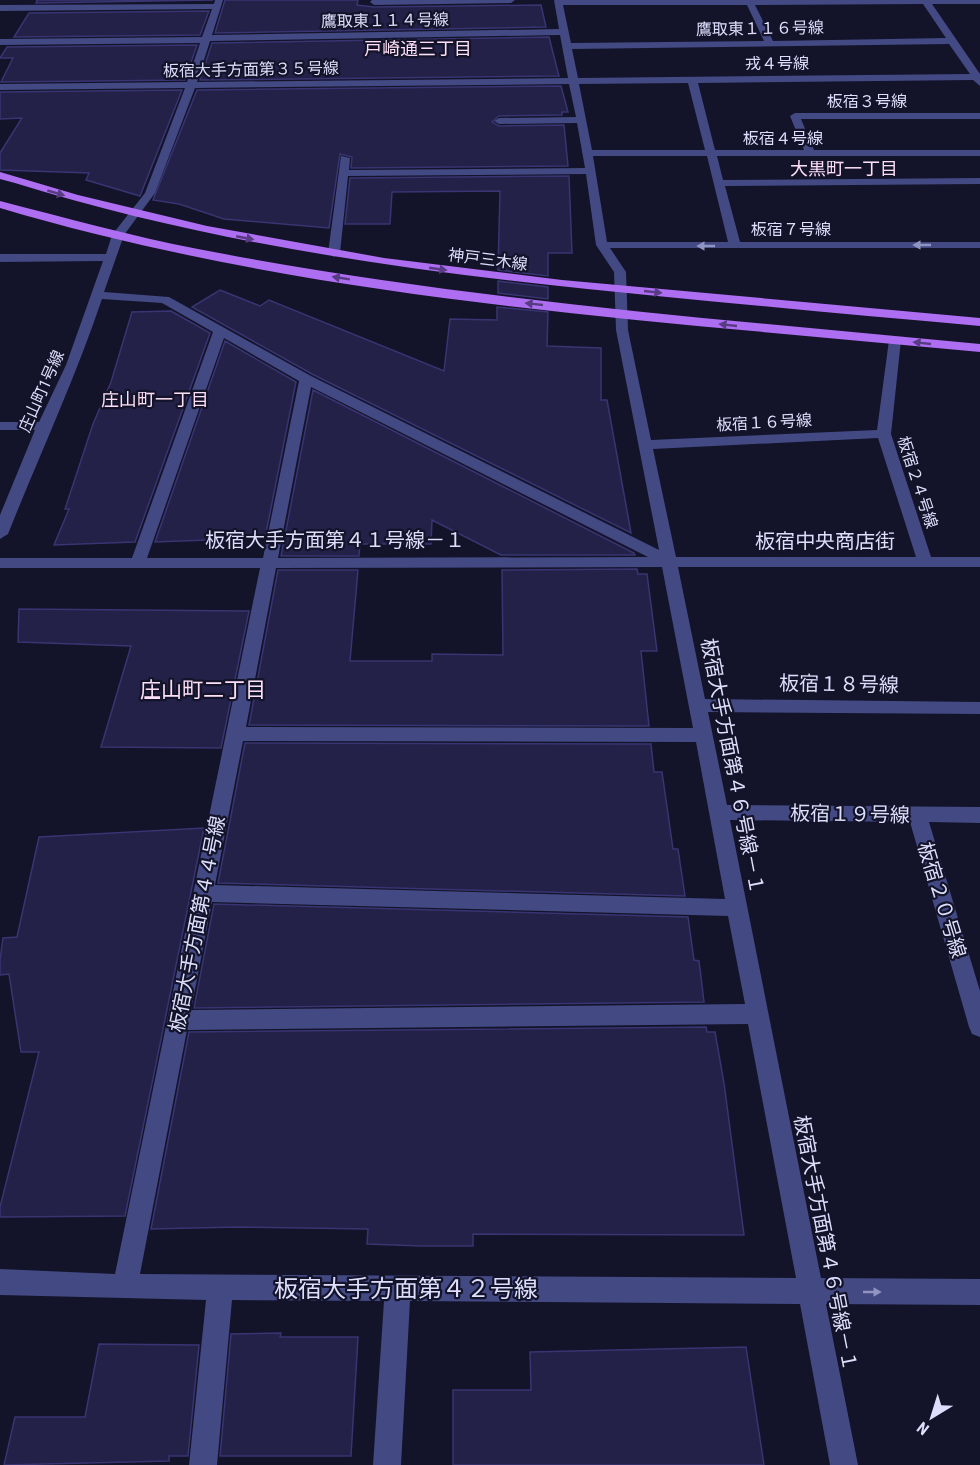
<svg xmlns="http://www.w3.org/2000/svg" width="980" height="1465" viewBox="0 0 980 1465" font-family="'Roboto Condensed','Noto Sans JP',sans-serif">
  <style>
    .building { fill: #232148; stroke: #383572; stroke-width: 1.5 }
    .lines { fill: none; stroke-linecap: round; stroke-linejoin: round }
    .minor { fill: #424983; fill-rule: evenodd }
    .major { fill: #ad6ef2; fill-rule: evenodd }
    .oneway { fill: #583c83 }
    .oneway2 { fill: #9094c0 }
    .labels { text-anchor: middle; stroke-width: 4.5; stroke-linejoin: round; paint-order: stroke }
    .far-street-label { font-size: 16px; fill: #dddefc; stroke: #131329 }
    .far-neighbourhood-label { font-size: 18px; fill: #fcdff6; stroke: #131329 }
    .street-label { font-size: 20px; fill: #dddefc; stroke: #131329 }
    .neighbourhood-label { font-size: 21px; fill: #fcdff6; stroke: #131329 }
    .near-street-label { font-size: 24px; fill: #dddefc; stroke: #131329 }
  </style>
  <rect width="100%" height="100%" fill="#131329"/>
  <path class="building" d="M37 0H213L36 3Z
    M225 0H358L357 5 374 7 541 5 546 27 215 33Z
    M209 11 200 35 14 37 29 13Z
    M549 37 559 76 200 80 212 43Z
    M197 45 185 80 1 82 13 58H0L7 47Z
    M561 86 568 112H562V115L499 116 492 122 499 126 564 125 568 166 351 168 352 157 340 154 329 228 224 219 179 204 153 200 197 90Z
    M182 90 140 196 86 180 89 173 0 170V153L22 118 0 119V92Z
    M569 176 572 253H548V276L498 270 500 191 392 192 390 224H345L350 178Z
    M498 281 548 287V299L498 293Z
    M220 290 260 306 269 300 444 371 450 319 497 320V307L548 312 547 346 601 348V400H607L631 533 312 374 192 307Z
    M171 311 210 333 135 542 54 545 69 509H65L93 424 111 382 132 312Z
    M225 341 296 382 265 538 155 542Z
    M313 390 634 553 635 555H501L432 520 431 544H360L359 556H281Z
    M637 569 638 574H647L657 651H641L649 726 249 725 278 570H358L350 661H432V654L503 655 502 570Z
    M19 609 249 611 221 748 101 747 131 646 18 642Z
    M245 743 651 744 654 772H662L673 849H678L685 896 218 883Z
    M204 828 125 1216 0 1217V1207L39 1052H21L9 974 0 975V960L3 938 17 937 39 837Z
    M214 904 688 917 694 960 699 961 704 1002 194 1008Z
    M706 1027 707 1032H715L724 1083 744 1235 473 1234V1246H421L367 1244 368 1229 238 1227 151 1229 189 1032Z
    M281 1333 280 1337H358L351 1456H220L231 1334Z
    M99 1344 199 1345 188 1456H169V1461L4 1465 15 1417H85Z
    M746 1347 764 1465H453V1390H531L530 1352Z"/>
  <g class="lines">
    <path class="minor" d="M215 0H223L212 35 559 29 554 0H980V4H932L980 74V86L973 80 698 83 715 150H804L790 116 795 113H980V119H801L814 150H980V156H717L723 180 980 178V184L725 186 740 242H980V248H610L626 272 628 330 651 440 877 430 889 340 890 337H900L901 340 891 434 931 557H980V567H678L705 699 980 702V714L708 712 727 805 980 807V823L929 822 980 991V1037L972 1034 969 1027 910 822 730 820 821 1278 980 1279V1305L826 1304 858 1465H830L800 1304 410 1301 401 1465H373L384 1301 232 1300 217 1465H189L206 1300 0 1295V1269L115 1274 260 568H0V558H132L213 332 162 303 102 299C75 379 39 456 8 534L0 539V515L35 430H0V422H39L66 365 103 261 0 262V254H106L112 235 145 193 185 88 0 90V84L187 82 200 43 0 45V39L202 37 212 9 0 11V5L214 4ZM923 4 946 38 773 41 755 5ZM563 5H747L764 41 571 43ZM560 35 568 78 197 82 210 41ZM949 44 970 74 578 78 572 49ZM688 83 705 150H592L579 84ZM569 84 576 117 499 118 494 121 499 124 577 123 585 168 349 170 350 158 341 156 328 253 334 257 340 253 348 176 586 174 596 245 614 272 616 330 659 550 311 376 169 297 104 292 124 235 155 193 195 88ZM593 156H707L728 242H607ZM224 338 299 381 263 558H147ZM311 387 648 557 278 558ZM878 438 916 557H676L653 449ZM662 567 693 728 246 727 276 568ZM243 741 696 742 725 899 215 885ZM212 902 728 916 745 1004 191 1010ZM748 1024 796 1278 140 1274 187 1030Z
      M372 0H515L511 3 374 5 370 2Z"/>
    <path class="major" d="M0 172 78 195 207 226 384 258 562 280 980 318V326C875 317 771 307 667 297 447 276 227 249 15 183L0 179Z
      M0 201C66 218 131 236 198 249 456 299 719 319 980 344V352C652 320 317 302 0 208Z"/>
  </g>
  <defs><path id="oneway-solid" d="M-6-.8H1V-3.2L6.5 0L1 3.2V.8H-6Z" transform="scale(1.5)"/></defs>
  <g class="oneway">
    <use href="#oneway-solid" transform="translate(56 193) rotate(16)"/>
    <use href="#oneway-solid" transform="translate(245 238) rotate(11)"/>
    <use href="#oneway-solid" transform="translate(438 269) rotate(8)"/>
    <use href="#oneway-solid" transform="translate(341 278) rotate(-171)"/>
    <use href="#oneway-solid" transform="translate(653 292) rotate(6)"/>
    <use href="#oneway-solid" transform="translate(534 304) rotate(-174)"/>
    <use href="#oneway-solid" transform="translate(728 325) rotate(-174)"/>
    <use href="#oneway-solid" transform="translate(922 343) rotate(-174)"/>
  </g>
  <g class="oneway2">
    <use href="#oneway-solid" transform="translate(922 245) rotate(180)"/>
    <use href="#oneway-solid" transform="translate(706 246) rotate(-180)"/>
    <use href="#oneway-solid" transform="translate(872 1292)"/>
  </g>
  <g class="labels">
    <g class="far-street-label">
      <text transform="translate(385 20) rotate(-1)" y="6">鷹取東１１４号線</text>
      <text transform="translate(760 28) rotate(-1)" y="6">鷹取東１１６号線</text>
      <text x="777" y="69">戎４号線</text>
      <text transform="translate(251 69) rotate(-1)" y="6">板宿大手方面第３５号線</text>
      <text x="867" y="107">板宿３号線</text>
      <text x="783" y="144">板宿４号線</text>
      <text x="791" y="235">板宿７号線</text>
      <text transform="translate(488 259) rotate(7)" y="6">神戸三木線</text>
      <text transform="translate(41 391) rotate(-66)" y="6">庄山町1号線</text>
      <text transform="translate(764 422) rotate(-3)" y="6">板宿１６号線</text>
      <text transform="translate(918 482) rotate(72)" y="6">板宿２４号線</text>
    </g>
    <g class="far-neighbourhood-label">
      <text x="418" y="55">戸崎通三丁目</text>
      <text x="844" y="175">大黒町一丁目</text>
      <text x="155" y="406">庄山町一丁目</text>
    </g>
    <g class="street-label">
      <text x="335" y="547">板宿大手方面第４１号線－１</text>
      <text x="825" y="548">板宿中央商店街</text>
      <text transform="translate(839 684) rotate(1)" y="7">板宿１８号線</text>
      <text transform="translate(733 766) rotate(79)" y="7">板宿大手方面第４６号線－１</text>
      <text transform="translate(850 814) rotate(1)" y="7">板宿１９号線</text>
      <text transform="translate(942 900) rotate(73)" y="7">板宿２０号線</text>
      <text transform="translate(197 924) rotate(-79)" y="7">板宿大手方面第４４号線</text>
      <text transform="translate(826 1243) rotate(79)" y="7">板宿大手方面第４６号線－１</text>
    </g>
    <g class="neighbourhood-label">
      <text x="203" y="697">庄山町二丁目</text>
    </g>
    <g class="near-street-label">
      <text x="406" y="1297">板宿大手方面第４２号線</text>
    </g>
  </g>
  <g transform="translate(932 1417) rotate(218)" stroke="#131329" stroke-width="4.5" paint-order="stroke">
  <path d="M0-4.5L10 22L0 15L-10 22Z" fill="#dddefc"/>
  <text y="-9" font-size="16" font-weight="bold" text-anchor="middle" fill="#dddefc">N</text>
  </g>
</svg>
